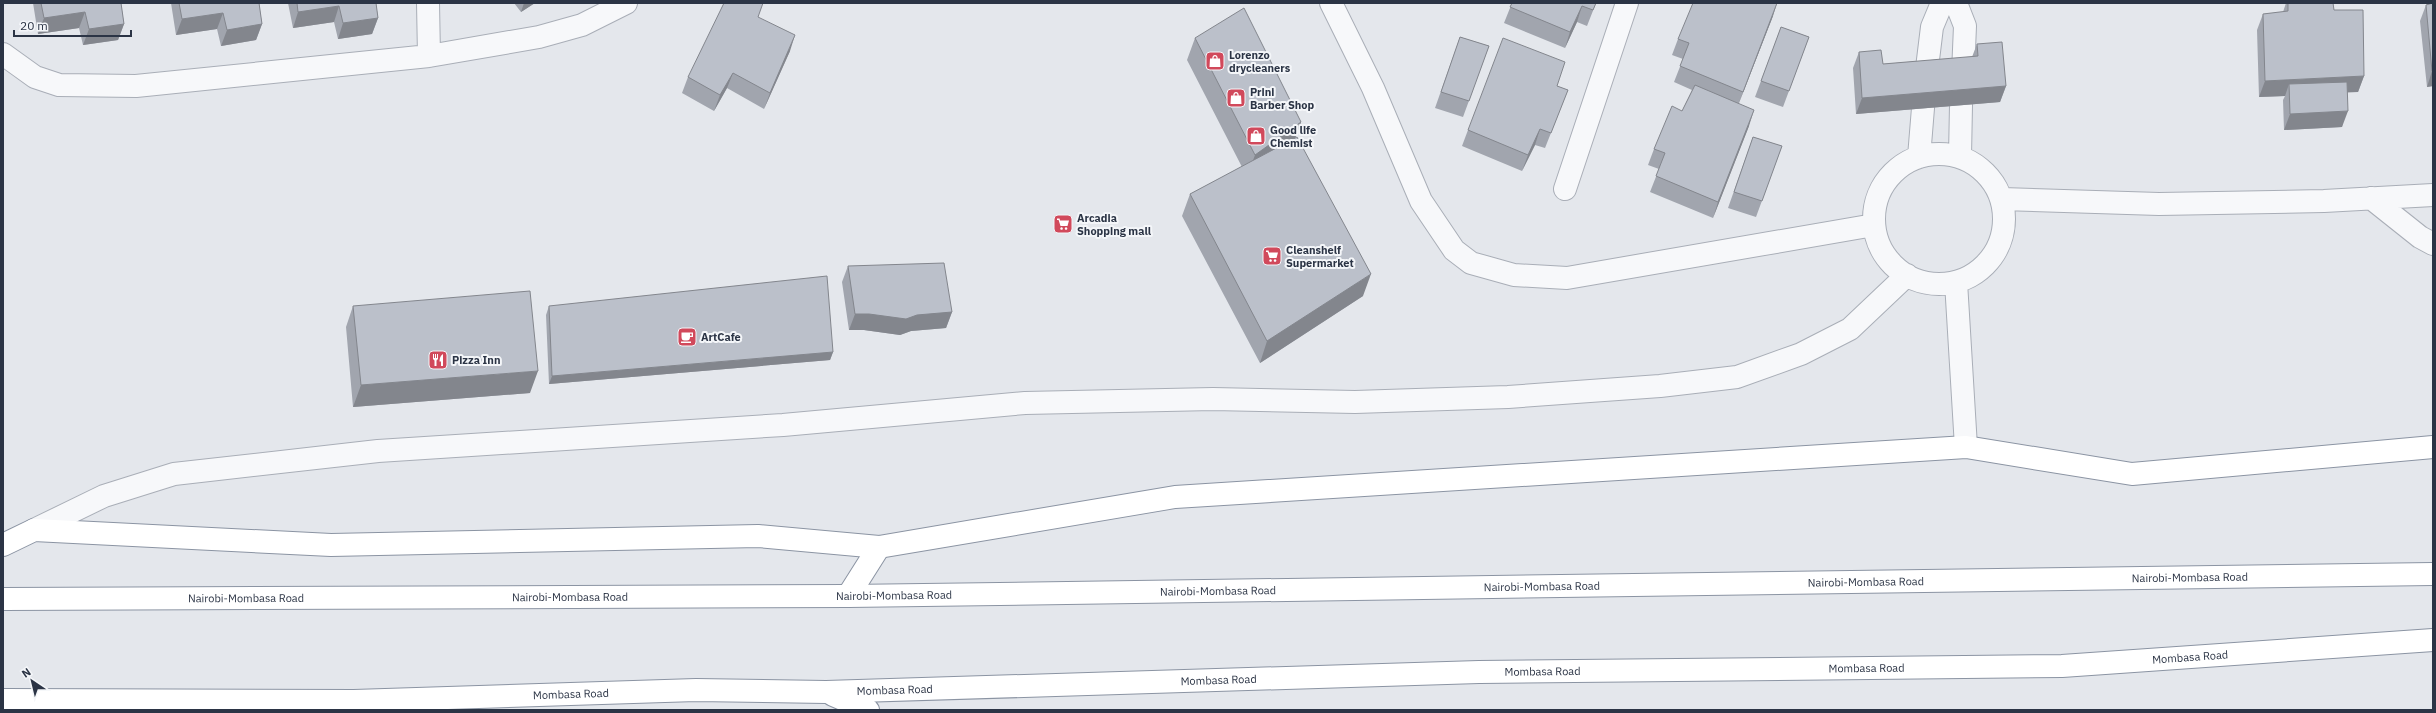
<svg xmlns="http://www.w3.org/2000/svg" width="2436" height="713" viewBox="0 0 2436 713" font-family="'IBM Plex Sans',sans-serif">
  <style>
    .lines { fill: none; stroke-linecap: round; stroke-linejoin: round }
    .minor-casing { stroke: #a9aeb7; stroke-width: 24 }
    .highway-casing { stroke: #8b94a3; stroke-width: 24 }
    .minor { stroke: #f7f8fa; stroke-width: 22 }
    .highway { stroke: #fff; stroke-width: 22 }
    .wall { fill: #a1a5ae }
    .shaded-wall { fill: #83868d }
    .building { fill: #bbc0ca; stroke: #83868d }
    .labels { text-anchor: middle; stroke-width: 4; stroke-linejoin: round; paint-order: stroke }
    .poi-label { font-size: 11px; font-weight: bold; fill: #2b3445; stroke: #f4f6f9; text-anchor: start }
    .street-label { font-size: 11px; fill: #2b3445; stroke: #f4f6f9 }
  </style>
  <rect width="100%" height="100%" fill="#e4e7ec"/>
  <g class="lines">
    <defs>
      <path id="minor" d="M428 3 429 56
        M1331 3 1373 88 1421 201 1454 250 1471 263 1514 275 1567 278 1874 225
        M1956 3 1965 26 1963 73
        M3 54 35 77 59 85 136 86 429 56 539 37 582 25 626 3
        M1926 76 1932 27 1942 3
        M1874 219a65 65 0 1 1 130 0a65 65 0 1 1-130 0Z
        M1960 156 1961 105
        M1919 157 1923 108
        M1565 189 1627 3
        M2371 198 2420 237 2433 244
        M2002 199 2159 204 2324 201 2433 195
        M1956 282 1966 447
        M34 530 104 496 174 474 378 451 783 425 1025 403 1213 399 1355 402 1508 397 1660 386 1737 377 1801 354 1850 329 1907 275"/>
      <g id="highway">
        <path d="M3 545 34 530 331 545 758 536 879 547 1175 497 1966 447 2132 474 2433 447"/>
        <path d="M848 596 879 547"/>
        <path id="s1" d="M3 599 848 596 2433 574"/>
        <path d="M833 695 868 710"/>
        <path id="s2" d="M3 700 354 701 696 690 826 692 1479 672 2062 666 2433 640"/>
      </g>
    </defs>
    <use href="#minor" class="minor-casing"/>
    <use href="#highway" class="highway-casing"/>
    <use href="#minor" class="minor"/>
    <use href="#highway" class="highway"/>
  </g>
  <path class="wall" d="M33 3H121L124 24 118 40 83 45 79 28 38 34Z
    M171 3H259L262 24 256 40 221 46 217 29 176 35Z
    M288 3H376L378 18 372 34 338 39 334 22 293 28Z
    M514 3H535L521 12Z
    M1512 3H1596L1587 26 1577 22 1565 48 1504 23Z
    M2286 3H2333L2334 10 2364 76 2358 92H2347L2342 127 2284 130 2283 100 2285 96 2259 97 2257 30 2263 14 2283 12Z
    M2433 3V86L2427 87 2420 21 2426 5Z
    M1773 16 1739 103 1749 126 1713 218 1650 192 1659 169 1648 165 1654 149 1682 111 1692 90 1674 82 1683 59 1672 55 1678 39Z
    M758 17 790 51 764 109 727 88 714 111 682 93 688 77Z
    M1781 27 1809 37 1783 107 1755 97Z
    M1460 37 1489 46 1463 117 1435 108Z
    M1195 38 1301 122 1295 139 1363 296 1260 363 1182 216 1190 194 1242 167 1187 60Z
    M1977 44 2006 86 2000 102 1856 114 1853 68 1859 52 1883 64 1972 57Z
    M1557 86 1568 90 1545 148 1535 145 1522 171 1462 146 1468 130Z
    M1753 137 1782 146 1756 217 1728 208Z
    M848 266 952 312 946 328 911 331 900 335 864 330H849L842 282Z
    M353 306 530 393 353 407 346 327Z
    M549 306 833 352 830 360 549 384 546 315Z"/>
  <path class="shaded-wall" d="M524 3H535L521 12Z
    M1777 3 1773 16 1737 108 1743 92Z
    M339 6 334 22 293 28 298 12Z
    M1582 6 1577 22 1565 48 1570 32Z
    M85 12 79 28 38 34 44 18Z
    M223 13 217 29 176 35 182 19Z
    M378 18 372 34 338 39 343 23Z
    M124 24 118 40 83 45 89 29Z
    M262 24 256 40 221 46 227 30Z
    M795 35 790 51 764 109 770 93Z
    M2432 71H2433V86L2427 87Z
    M733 73 727 88 714 111 720 95Z
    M2364 76 2358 92 2289 95V84L2285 96 2259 97 2265 81Z
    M2006 86 2000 102 1856 114 1862 98Z
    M1754 110 1749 126 1713 218 1718 202Z
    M2348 111 2342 127 2284 130 2290 114Z
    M1301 122 1293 144 1247 177 1255 155Z
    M1540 129 1535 145 1522 171 1528 155Z
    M1371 274 1363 296 1260 363 1267 341Z
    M952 312 946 328 911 331 900 335 864 330H849L855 314Z
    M833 352 830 360 549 384 552 376Z
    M538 371 530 393 353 407 361 385Z"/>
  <path class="building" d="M41 3H121L124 24 89 29 85 12 44 18Z
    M179 3H259L262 24 227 30 223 13 182 19Z
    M297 3H376L378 18 343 23 339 6 298 12Z
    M724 3H763L758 17 795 35 770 93 733 73 720 95 688 77Z
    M1512 3H1596L1593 10 1582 6 1570 32 1510 7Z
    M1693 3H1777L1743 92 1680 66 1689 43 1678 39Z
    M2288 3H2333L2334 10H2363L2364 76 2265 81 2263 14 2288 11Z
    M2433 3V71H2432L2426 5Z
    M1244 8 1301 122 1255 155 1195 38Z
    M1781 27 1809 37 1789 91 1761 81Z
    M1460 37 1489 46 1469 101 1441 92Z
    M1503 38 1565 62 1557 86 1568 90 1551 133 1540 129 1528 155 1468 130Z
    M2002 42 2006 86 1862 98 1859 52 1881 50 1883 64 1978 56 1977 44Z
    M2347 82 2348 111 2290 114 2289 84Z
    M1695 85 1754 110 1718 202 1656 176 1665 153 1654 149 1672 106 1682 111Z
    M1297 137 1371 274 1267 341 1190 194Z
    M1753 137 1782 146 1762 201 1734 192Z
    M944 263 952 312 917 315 906 319 869 314H855L848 266Z
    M827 276 833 352 552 376 549 306Z
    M530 291 538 371 361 385 353 306Z"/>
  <defs>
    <symbol id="shop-square" viewBox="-11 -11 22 22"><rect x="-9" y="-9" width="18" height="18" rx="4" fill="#d1495b" stroke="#f4f6f9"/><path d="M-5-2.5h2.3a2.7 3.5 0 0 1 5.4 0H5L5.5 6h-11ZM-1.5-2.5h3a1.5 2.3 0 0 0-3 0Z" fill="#fff"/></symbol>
    <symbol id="supermarket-square" viewBox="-11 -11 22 22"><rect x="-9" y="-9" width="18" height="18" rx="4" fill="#d1495b" stroke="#f4f6f9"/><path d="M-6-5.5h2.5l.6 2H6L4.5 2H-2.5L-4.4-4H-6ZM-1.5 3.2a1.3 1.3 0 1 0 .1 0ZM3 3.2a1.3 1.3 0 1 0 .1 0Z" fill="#fff"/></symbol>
    <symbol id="cafe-square" viewBox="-11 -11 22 22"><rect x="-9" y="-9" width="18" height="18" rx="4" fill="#d1495b" stroke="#f4f6f9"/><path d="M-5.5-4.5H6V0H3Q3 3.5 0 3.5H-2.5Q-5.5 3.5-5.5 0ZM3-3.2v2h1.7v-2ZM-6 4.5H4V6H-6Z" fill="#fff"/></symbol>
    <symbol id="restaurant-square" viewBox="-11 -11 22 22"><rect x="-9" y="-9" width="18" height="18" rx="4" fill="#d1495b" stroke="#f4f6f9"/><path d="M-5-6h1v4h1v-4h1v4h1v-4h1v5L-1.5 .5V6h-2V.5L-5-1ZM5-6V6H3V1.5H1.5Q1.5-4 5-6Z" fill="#fff"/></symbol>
  </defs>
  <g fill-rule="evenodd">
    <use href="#shop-square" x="1204" y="50" width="22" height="22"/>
    <use href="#shop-square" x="1225" y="87" width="22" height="22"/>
    <use href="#shop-square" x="1245" y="125" width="22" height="22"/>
    <use href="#supermarket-square" x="1052" y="213" width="22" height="22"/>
    <use href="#supermarket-square" x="1261" y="245" width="22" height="22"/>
    <use href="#cafe-square" x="676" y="326" width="22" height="22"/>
    <use href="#restaurant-square" x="427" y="349" width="22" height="22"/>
  </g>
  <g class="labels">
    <g class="poi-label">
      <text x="1229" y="59">Lorenzo<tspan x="1229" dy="13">drycleaners</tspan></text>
      <text x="1250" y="96">Prini<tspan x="1250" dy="13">Barber Shop</tspan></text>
      <text x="1270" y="134">Good life<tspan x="1270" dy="13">Chemist</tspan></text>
      <text x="1077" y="222">Arcadia<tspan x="1077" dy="13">Shopping mall</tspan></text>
      <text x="1286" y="254">Cleanshelf<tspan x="1286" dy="13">Supermarket</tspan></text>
      <text x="701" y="341">ArtCafe</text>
      <text x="452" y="364">Pizza Inn</text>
    </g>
    <g class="street-label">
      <text dy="4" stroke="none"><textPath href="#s1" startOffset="2187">Nairobi-Mombasa Road</textPath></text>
      <text dy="4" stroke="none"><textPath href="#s1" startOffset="1863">Nairobi-Mombasa Road</textPath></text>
      <text dy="4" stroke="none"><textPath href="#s1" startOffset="1539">Nairobi-Mombasa Road</textPath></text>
      <text dy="4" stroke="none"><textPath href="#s1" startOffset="1215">Nairobi-Mombasa Road</textPath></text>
      <text dy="4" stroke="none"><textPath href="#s1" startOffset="891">Nairobi-Mombasa Road</textPath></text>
      <text dy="4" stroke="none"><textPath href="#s1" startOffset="567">Nairobi-Mombasa Road</textPath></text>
      <text dy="4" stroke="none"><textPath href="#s1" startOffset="243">Nairobi-Mombasa Road</textPath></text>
      <text dy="4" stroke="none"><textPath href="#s2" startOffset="2188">Mombasa Road</textPath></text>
      <text dy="4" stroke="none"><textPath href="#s2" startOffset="1864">Mombasa Road</textPath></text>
      <text dy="4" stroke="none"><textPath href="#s2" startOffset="1540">Mombasa Road</textPath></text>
      <text dy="4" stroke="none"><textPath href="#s2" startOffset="1216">Mombasa Road</textPath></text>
      <text dy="4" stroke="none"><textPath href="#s2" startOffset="892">Mombasa Road</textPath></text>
      <text dy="4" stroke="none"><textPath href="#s2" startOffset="568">Mombasa Road</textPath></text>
    </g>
  </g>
  <rect width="2436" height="713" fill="none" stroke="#2b3445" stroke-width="8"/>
  <g transform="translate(32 681) rotate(325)" stroke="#f4f6f9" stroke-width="3" paint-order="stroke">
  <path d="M0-3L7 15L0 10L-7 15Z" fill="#2b3445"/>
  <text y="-6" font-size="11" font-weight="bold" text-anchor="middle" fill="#2b3445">N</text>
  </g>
  <path d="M14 30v6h117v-6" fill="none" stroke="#2b3445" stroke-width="2"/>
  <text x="20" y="30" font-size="12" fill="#2b3445" stroke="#f4f6f9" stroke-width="3" paint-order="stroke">20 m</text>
</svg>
